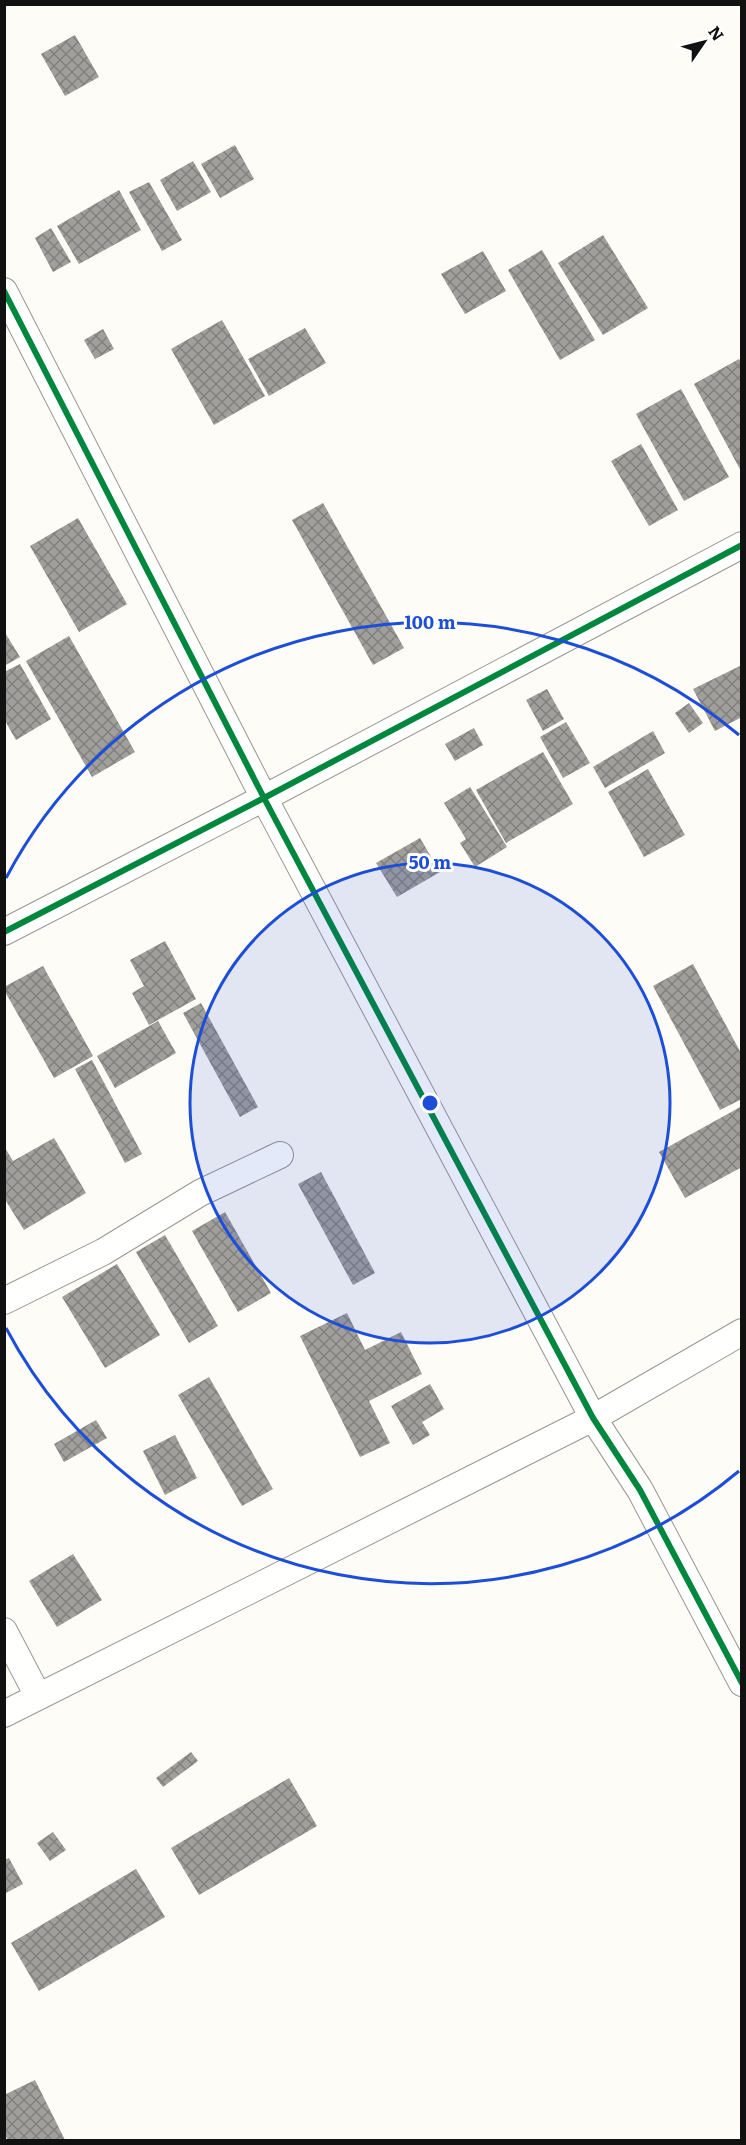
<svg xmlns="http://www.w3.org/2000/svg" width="746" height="2145" viewBox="0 0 746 2145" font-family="Literata,serif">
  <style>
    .building { fill: url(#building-cross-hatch) }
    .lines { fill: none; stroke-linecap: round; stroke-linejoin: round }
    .minor-casing { stroke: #979795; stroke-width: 28 }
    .minor { stroke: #fffffe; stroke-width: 26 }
    .cycleway-casing { stroke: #fff; stroke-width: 10 }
    .cycleway { stroke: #00873e; stroke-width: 6 }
    .ring { fill: none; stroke: #1d4ed8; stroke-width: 3 }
    .centre { fill: #1d4ed8; stroke: #fff; stroke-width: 3 }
    .ring-label { font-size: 18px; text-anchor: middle; font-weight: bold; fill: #1d4ed8; stroke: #fff; stroke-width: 6; stroke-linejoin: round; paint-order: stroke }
  </style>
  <defs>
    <pattern id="building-cross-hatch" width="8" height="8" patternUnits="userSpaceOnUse" patternTransform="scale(1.5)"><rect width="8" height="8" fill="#a19f9c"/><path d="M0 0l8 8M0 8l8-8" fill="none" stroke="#82807e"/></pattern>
  </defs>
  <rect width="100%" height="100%" fill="#fdfcf7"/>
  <path class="building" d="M75 35 99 77 65 96 41 54Z
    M235 145 254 179 220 198 201 164Z
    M193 161 211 192 177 211 160 180Z
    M149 182 182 240 162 251 129 192Z
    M119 190 141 230 79 264 57 226Z
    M51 228 71 262 53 272 35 238Z
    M603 235 648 308 603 335 558 263Z
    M542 250 595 340 560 360 508 270Z
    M483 251 506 291 465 314 441 274Z
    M222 320 265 396 214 425 171 349Z
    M305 328 326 363 269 396 248 359Z
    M103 329 114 349 95 359 84 340Z
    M739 359 742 364V473L694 384Z
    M681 389 729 477 684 501 636 414Z
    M641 444 678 510 649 526 611 461Z
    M323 503 404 648 373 665 292 520Z
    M78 518 127 604 79 632 30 546Z
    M4 631 20 657 4 666Z
    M69 636 135 752 92 777 26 661Z
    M20 664 51 719 16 740 4 719V672Z
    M742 665V717L715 731 693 689Z
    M547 689 564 719 543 731 526 700Z
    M689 703 703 723 689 733 675 713Z
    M566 722 590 763 563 778 540 737Z
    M474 728 483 745 455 761 445 744Z
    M653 731 665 753 605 788 593 767Z
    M543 752 573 804 506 843 476 790Z
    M648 769 685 835 644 857 608 792Z
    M470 787 507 847 475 867 460 843 466 839 444 803Z
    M420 838 440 872 397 897 376 863Z
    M165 941 196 999 149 1025 132 993 144 986 130 960Z
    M693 964 742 1055V1099L720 1110 653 986Z
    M43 966 93 1056 54 1078 4 990V987Z
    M201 1003 258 1107 240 1117 183 1013Z
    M158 1021 176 1053 115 1088 97 1056Z
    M92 1060 142 1154 125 1163 75 1069Z
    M742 1106V1167L685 1198 659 1152Z
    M54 1138 86 1193 24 1230 4 1198V1146L13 1161Z
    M321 1172 375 1273 353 1285 298 1184Z
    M225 1212 271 1293 238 1312 192 1231Z
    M165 1235 218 1326 189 1343 136 1252Z
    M117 1264 160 1335 105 1368 62 1297Z
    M347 1313 365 1350 401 1332 422 1374 369 1401 390 1443 360 1457 300 1336Z
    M209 1377 273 1489 242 1506 178 1395Z
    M430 1384 444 1409 422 1422 430 1435 413 1445 391 1406Z
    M96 1420 107 1438 64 1462 54 1444Z
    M175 1435 197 1478 165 1495 143 1451Z
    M73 1554 102 1600 57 1627 29 1581Z
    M191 1752 198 1761 163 1787 156 1778Z
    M289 1778 317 1826 199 1895 171 1848Z
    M53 1832 66 1850 50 1861 37 1843Z
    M9 1858 23 1884 4 1894V1860Z
    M136 1869 165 1917 39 1991 11 1943Z
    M35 2080 65 2140H8L4 2134V2095Z"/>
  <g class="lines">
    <defs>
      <path id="minor" d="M4 291 264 798 593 1418 640 1490 742 1683
        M4 932 264 798 742 545
        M4 1301 103 1252 200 1193 280 1155
        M4 1631 38 1696
        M4 1714 593 1418 742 1332"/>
    </defs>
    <use href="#minor" class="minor-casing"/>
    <use href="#minor" class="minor"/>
    <defs>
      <path id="cycleway" d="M4 291 264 798 593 1418 640 1490 742 1683
        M4 932 264 798 742 545"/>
    </defs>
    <use href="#cycleway" class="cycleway-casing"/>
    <use href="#cycleway" class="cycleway"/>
  </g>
  <circle cx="430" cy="1103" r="240" fill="#1d4ed8" fill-opacity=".12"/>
  <g class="ring">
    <circle cx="430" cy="1103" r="240"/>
    <path d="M739 1471A480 480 0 0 1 6 1328M6 878A480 480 0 0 1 739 735"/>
  </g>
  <circle cx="430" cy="1103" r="9" class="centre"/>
  <g class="ring-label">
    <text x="430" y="629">100 m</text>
    <text x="430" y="869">50 m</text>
  </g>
  <rect width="746" height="2145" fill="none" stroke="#111111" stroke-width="12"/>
  <g transform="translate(704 42) rotate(55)" stroke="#ffffff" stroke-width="4.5" paint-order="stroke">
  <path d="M0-4.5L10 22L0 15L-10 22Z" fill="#111111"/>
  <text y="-9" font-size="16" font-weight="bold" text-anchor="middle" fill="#111111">N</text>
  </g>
</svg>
